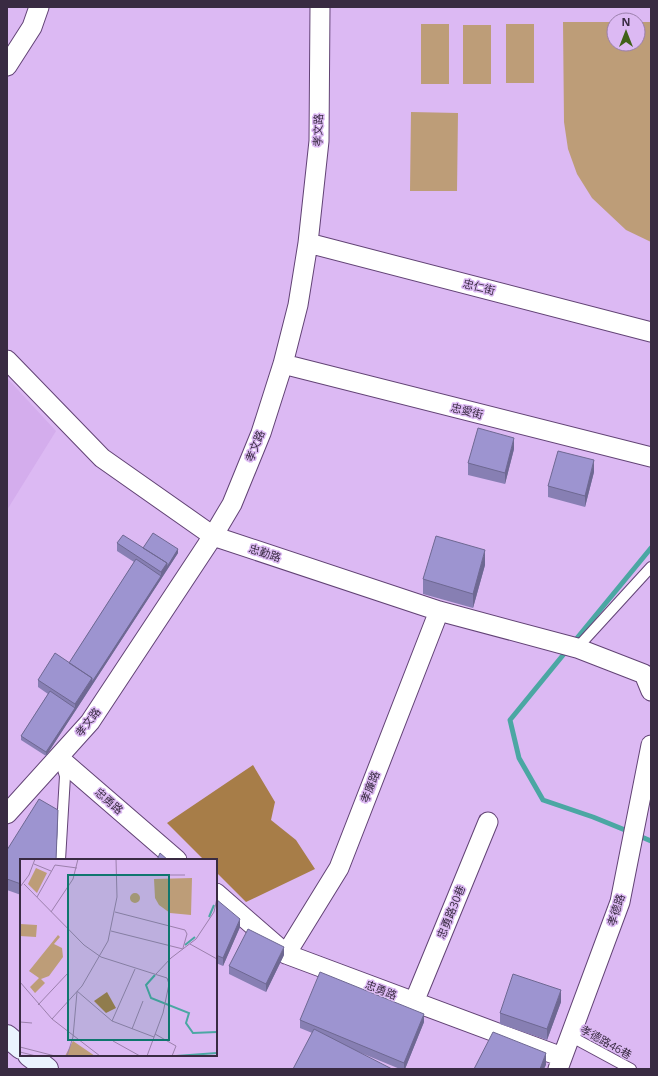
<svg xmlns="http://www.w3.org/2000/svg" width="658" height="1076" viewBox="0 0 658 1076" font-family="'Open Sans','Noto Sans TC',sans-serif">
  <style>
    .built { fill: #d4aded }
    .green { fill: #bd9d78 }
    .forest { fill: #a77d48 }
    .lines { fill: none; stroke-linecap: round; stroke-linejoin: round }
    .stream { stroke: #4ba7a3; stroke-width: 5 }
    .lane-casing { stroke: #624375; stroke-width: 12 }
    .street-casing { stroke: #624375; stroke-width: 21 }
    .secondary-casing { stroke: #624375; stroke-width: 24 }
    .lane { stroke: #fff; stroke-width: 10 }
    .street { stroke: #fff; stroke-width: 19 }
    .secondary { stroke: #eaf3fe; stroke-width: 22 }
    .wall { fill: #877fb3 }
    .shaded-wall { fill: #6e6892 }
    .building { fill: #9d94d0; stroke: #6e6892 }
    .labels { text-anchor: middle; stroke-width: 3; stroke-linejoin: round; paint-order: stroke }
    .street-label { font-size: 11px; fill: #392b42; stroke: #dcb9f3 }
    .inset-river { fill: none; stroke: #4ba7a3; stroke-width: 2 }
    .inset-road { fill: none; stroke: #9b80ac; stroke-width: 1 }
    .view { fill: #0f766e; fill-opacity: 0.15; stroke: #0f766e; stroke-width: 2 }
    .inset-edge { fill: none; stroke: #392b42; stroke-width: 2 }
  </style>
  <rect width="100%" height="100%" fill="#dcb9f3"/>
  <path class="built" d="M7 378 56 431 7 510Z"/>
  <path class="green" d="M563 22H614V44H638V22H651V242L626 230 592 198 577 174 568 149 564 122Z
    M421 24H449V84H421Z
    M506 24H534V83H506Z
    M463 25H491V84H463Z
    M411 112 458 113 457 191H410Z"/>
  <path class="forest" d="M253 765 275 802 271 820 296 840 315 869 246 902 216 872V860H204L167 823Z"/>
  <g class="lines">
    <path class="stream" d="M573 643 651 548
      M568 649 510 720 519 758 543 800 593 817 630 832
      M637 835 651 841"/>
    <defs>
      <path id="lane" d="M577 648 651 567
        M60 860 65 776 61 763
        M570 1036 631 1069"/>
      <path id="street" d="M7 66 32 27 39 7
        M308 243 651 332
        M7 360 102 458 213 536 439 611 577 648 644 674 651 691
        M283 364 651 457
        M59 758 177 860
        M7 814 90 722 213 536 232 504 261 433 283 364 298 305 308 243 319 141 320 7
        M216 893 286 954 562 1057
        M286 954 339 868 439 611
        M414 1002 488 822
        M558 1069 620 902 651 745"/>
      <path id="secondary" d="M7 1036 21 1048
        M29 1055 47 1069"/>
    </defs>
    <use href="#lane" class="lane-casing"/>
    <use href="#street" class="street-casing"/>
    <use href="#secondary" class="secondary-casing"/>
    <use href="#lane" class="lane"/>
    <use href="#street" class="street"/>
    <use href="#secondary" class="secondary"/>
  </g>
  <path class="wall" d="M514 449 505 484 468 475V463Z
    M594 472 585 507 548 497V486Z
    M117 543 178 553 46 756 21 740V736L48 694 38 687V680L69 663 134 562 117 551Z
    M485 565 473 608 423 594V579Z
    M58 821 56 860H21V895L7 890V850Z
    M216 899 240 927 223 966 216 963Z
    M284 955 266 992 229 974V966Z
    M561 1002 547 1040 500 1024V1013Z
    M300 1020 424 1022 405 1069H400L300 1028Z"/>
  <path class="shaded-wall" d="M514 438V449L505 484V473Z
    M594 460V472L585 507V496Z
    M178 549V553L46 756V752L75 708V704L161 576V572L167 563Z
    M485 550V565L473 608V594Z
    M58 810V821L56 860Z
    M240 919V927L223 966V958Z
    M284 947V955L266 992V984Z
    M561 990V1002L547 1040V1029Z
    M424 1014V1022L405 1069H404V1063Z
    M546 1053V1065L544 1069H540Z"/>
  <path class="building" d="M478 428 514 438 505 473 468 463Z
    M558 451 594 460 585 496 548 486Z
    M153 533 178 549 167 567V563L143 548Z
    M123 535 167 563 161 572 117 543Z
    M436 536 485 550 473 594 423 579Z
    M136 559 161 576 92 682V678L69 663Z
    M55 653 92 678 75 704 38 680Z
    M50 691 75 708 46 752 21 736Z
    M39 799 58 810 56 860H21V884L7 879V850Z
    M160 853 168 860H157Z
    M216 899 240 919 223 958 216 955Z
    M248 929 284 947 266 984 229 966Z
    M320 972 424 1014 404 1063 300 1020Z
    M513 974 561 990 547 1029 500 1013Z
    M314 1029 392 1069H293Z
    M493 1032 546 1053 540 1069H474Z"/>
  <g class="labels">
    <g class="street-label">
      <text transform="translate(318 130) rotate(-88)" y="4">孝文路</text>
      <text transform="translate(479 287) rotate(14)" y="4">忠仁街</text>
      <text transform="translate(467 411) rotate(14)" y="4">忠愛街</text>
      <text transform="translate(255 446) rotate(-68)" y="4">孝文路</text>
      <text transform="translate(265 553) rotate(18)" y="4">忠勤路</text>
      <text transform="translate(88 722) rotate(-52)" y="4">孝文路</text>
      <text transform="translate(370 787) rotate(-69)" y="4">孝廉路</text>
      <text transform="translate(109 801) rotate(41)" y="4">忠勇路</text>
      <text transform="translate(616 910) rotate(-72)" y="4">孝德路</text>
      <text transform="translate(451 912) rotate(-68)" y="4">忠勇路30巷</text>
      <text transform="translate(381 990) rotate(21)" y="4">忠勇路</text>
      <text transform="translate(606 1042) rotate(29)" y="4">孝德路46巷</text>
    </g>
  </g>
  <g transform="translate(20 859)">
    <rect width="197" height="197" fill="#dcb9f3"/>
    <path d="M16 9 27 14 17 34 8 25ZM172 19 171 56 150 54 139 46 135 39 134 20ZM110 39a5 5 0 1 1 10 0a5 5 0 1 1-10 0ZM0 65 17 66 16 78 0 77ZM38 76 40 78 34 85 42 89 43 98 29 117 21 120 25 124 15 134 10 128 19 119 9 112ZM53 182 75 197H45Z" fill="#bd9d78"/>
    <path d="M87 133 96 149 86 154 74 142Z" fill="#a77d48"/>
    <path class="inset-river" d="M189 58 194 46M165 86 175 78M135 116 126 126 131 139 169 154 166 164 173 174 197 173M156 197 197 194"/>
    <path class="inset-road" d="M14 5 31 12M97 16H165M4 25 64 86 81 98 147 119 149 125 143 154 127 197M0 28 9 16 15 0M17 38 35 6 57 9M31 53 53 20 58 0M95 53 165 71 167 75 163 89M91 72 163 90M170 85 197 100M136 115 151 99 176 80 194 53 197 39M0 123 32 160 80 197M57 132 92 162 134 178M18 146 48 114M32 160 62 127 88 82 97 38 96 0M92 162 115 110M0 163 12 164M112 170 123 142M135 175 156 187 152 197M53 178 57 133M93 182 120 197M0 188 35 197M0 193 16 197M47 197 53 178"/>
    <path class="view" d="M48 16H149V181H48Z"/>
    <rect width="197" height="197" class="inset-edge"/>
  </g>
  <rect width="658" height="1076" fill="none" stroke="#392b42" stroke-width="16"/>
  <g transform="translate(626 32)"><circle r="19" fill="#dcb9f3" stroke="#9b80ac"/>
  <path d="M0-3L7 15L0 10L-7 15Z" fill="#3f6118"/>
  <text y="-6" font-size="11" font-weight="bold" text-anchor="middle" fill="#392b42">N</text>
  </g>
</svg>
